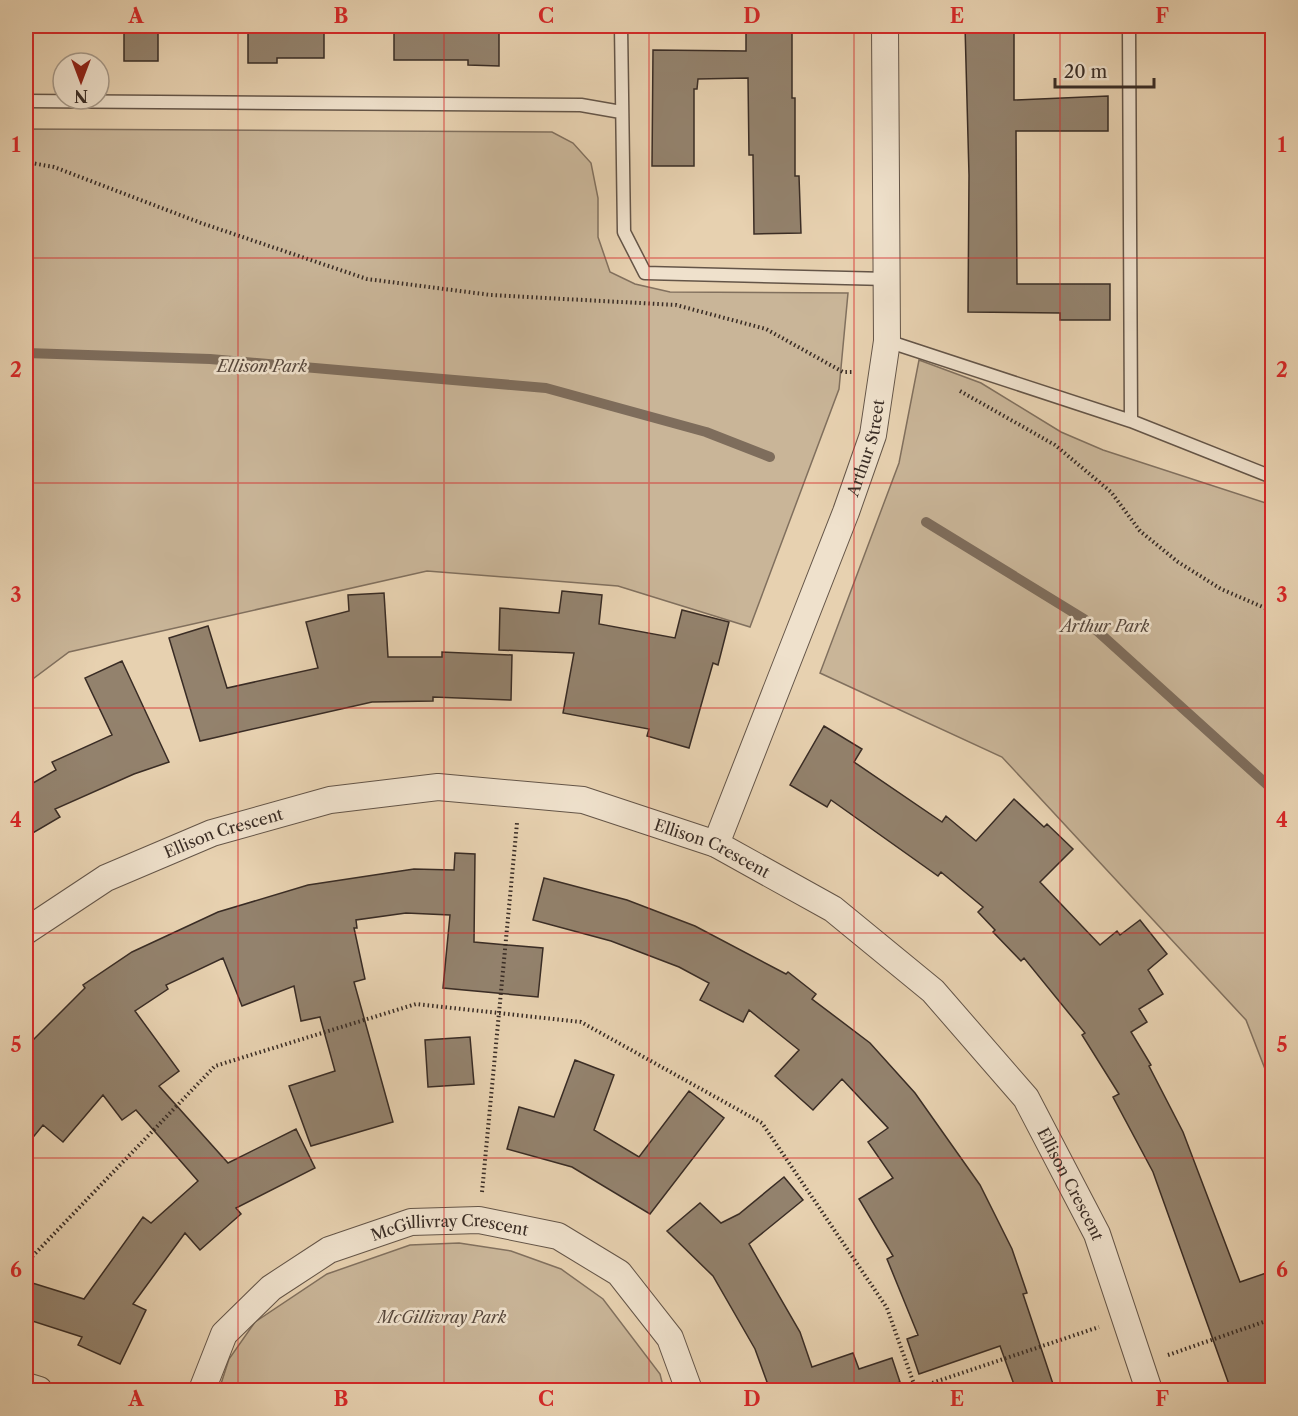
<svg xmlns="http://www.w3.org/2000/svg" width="1298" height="1416" viewBox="0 0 1298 1416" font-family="'Libre Caslon Text',serif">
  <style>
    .green { fill: #c9b598; stroke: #81705e; stroke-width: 1.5 }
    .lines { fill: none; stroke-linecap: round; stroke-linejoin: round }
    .stream { stroke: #7e6d5c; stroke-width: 10 }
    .building { fill: #93826d; stroke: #392c25; stroke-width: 1.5 }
    .service-casing { stroke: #645548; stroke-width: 15 }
    .minor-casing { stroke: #645548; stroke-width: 28 }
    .path { stroke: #392c25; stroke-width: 4; stroke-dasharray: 1.5 3; stroke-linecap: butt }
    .service { stroke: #efe1cc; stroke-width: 12 }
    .minor { stroke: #efe1cc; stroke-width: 26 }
    .grid { fill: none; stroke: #d62828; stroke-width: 1.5; stroke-opacity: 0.55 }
    .labels { text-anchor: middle; stroke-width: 5; stroke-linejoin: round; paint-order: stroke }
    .park-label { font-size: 16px; font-style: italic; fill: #56473c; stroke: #efe1cc }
    .street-label { font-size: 16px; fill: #392c25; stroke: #efe1cc }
    .neatline { fill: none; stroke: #d62828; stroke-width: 2 }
    .grid-label { font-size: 20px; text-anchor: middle; font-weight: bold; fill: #d62828 }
  </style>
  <rect width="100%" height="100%" fill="#e7d1b0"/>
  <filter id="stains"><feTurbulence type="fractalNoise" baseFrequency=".00333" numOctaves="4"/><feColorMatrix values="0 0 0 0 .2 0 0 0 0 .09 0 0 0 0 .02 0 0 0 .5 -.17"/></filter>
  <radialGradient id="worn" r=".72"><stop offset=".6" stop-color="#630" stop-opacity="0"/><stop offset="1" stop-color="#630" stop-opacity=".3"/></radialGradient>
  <path class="green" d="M26 129 552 132 573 143 591 163 598 198V237L610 272 635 284 670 292 848 293 839 389 750 627 618 586 427 571 69 652 26 684Z
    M919 360 981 383 1061 432 1103 450 1272 505V1087L1246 1020 1002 757 820 673 899 463Z
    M459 1243 511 1251 561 1269 603 1299 660 1374 664 1390H219L229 1359 255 1322 327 1274 410 1245Z"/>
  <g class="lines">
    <path class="stream" d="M26 353 210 359 546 388 706 432 770 457
      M926 522 1084 619 1272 789"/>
  </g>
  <path class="building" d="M124 26H158V61H124Z
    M248 26H324V58H277V63H248Z
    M394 26H425V29H499V66L468 65V60H394Z
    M746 26H792V98H795V176H799L801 233 754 234 753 155H749L748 78 698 79 697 89H694V166H652L653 50 746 51Z
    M965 26H1014V100L1108 96V131H1016L1017 284H1110V320H1060V313L968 312 969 175Z
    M562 591 602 595 599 624 675 638 682 610 729 622 718 665 713 663 689 748 647 736 649 729 563 713 574 653 499 650 500 608 559 613Z
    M384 593 388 657H442V652L512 655 511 700 433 697V701L372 702 200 741 169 638 208 626 227 688 318 668 306 622 349 611 348 595Z
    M122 661 169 762 134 774 55 809 60 817 26 837V787L56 770 52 762 112 735 85 678Z
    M824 726 862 749 854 762 942 822 946 816 976 841 1014 799 1044 827 1047 824 1073 849 1040 882 1100 945 1117 931 1120 935 1140 920 1167 954 1148 970 1163 994 1139 1009 1147 1022 1131 1032 1151 1065 1149 1066 1183 1132 1240 1282 1272 1271V1390H1231L1153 1172 1113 1097 1119 1094 1082 1035 1085 1033 1024 958 1021 961 993 932 995 930 978 912 983 907 941 872 938 876 831 800 827 807 790 785Z
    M455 853 475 854 474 942 543 948 538 997 443 988 450 915 406 913 356 920 357 928H354L365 979 354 982 393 1122 311 1146 289 1086 335 1071 320 1017 301 1021 294 986 242 1006 223 958 166 985 168 989 135 1011 179 1071 159 1086 228 1163 296 1129 315 1168 236 1208 241 1214 200 1250 185 1233 133 1304 146 1310 120 1364 78 1345 82 1337 26 1319V1281L84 1299 143 1217 151 1223 198 1181 136 1110 122 1120 103 1095 63 1142 43 1125 26 1146V1047L85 988 83 985 132 952 218 912 308 885 414 869 454 870Z
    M544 878 627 900 695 926 786 974 788 972 816 994 812 999 870 1043 915 1093 980 1185 1012 1249 1027 1293 1023 1294 1055 1390H1016L1000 1346 919 1374 907 1339 918 1335 887 1259 893 1256 859 1199 893 1178 868 1142 888 1128 842 1079 813 1110 775 1076 799 1050 749 1010 743 1022 700 1000 709 983 679 967 611 941 533 920Z
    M470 1037 474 1084 428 1087 425 1040Z
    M575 1060 614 1075 594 1130 639 1157 689 1091 724 1118 650 1214 572 1167 507 1149 519 1107 554 1117Z
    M784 1177 803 1200 749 1244 800 1332 812 1367 853 1353 859 1369 892 1358 900 1382 876 1390H756L755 1386 767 1382 755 1349 713 1276 667 1231 700 1203 721 1223 739 1214Z"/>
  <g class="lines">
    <defs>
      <path id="service" d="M621 26 624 232 645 273 888 279
        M1129 26 1131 421
        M26 101 581 105 621 112
        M887 341 1131 421 1272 477"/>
      <g id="minor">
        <path id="s1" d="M716 844 846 512 873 435 887 341 885 26"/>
        <path id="s2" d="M26 931 106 878 212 833 330 800 438 787 583 800 716 844 833 909 933 991 1026 1098 1097 1234 1149 1390"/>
        <path d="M26 1386 39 1390"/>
        <path id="s3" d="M202 1390 224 1334 271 1288 329 1250 411 1222 479 1220 558 1236 619 1273 670 1338 689 1390"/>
      </g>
    </defs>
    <use href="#service" class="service-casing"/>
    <use href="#minor" class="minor-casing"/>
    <path class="path" d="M26 162 54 167 201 223 367 279 491 295 676 305 766 329 843 372H852
      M960 391 1055 445 1111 492 1140 531 1178 562 1221 589 1272 611
      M482 1192 517 823
      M26 1263 215 1066 416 1004 581 1022 762 1123 887 1308 916 1390
      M1168 1355 1272 1319
      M911 1390 1099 1327"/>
    <use href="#service" class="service"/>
    <use href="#minor" class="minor"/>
  </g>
  <path class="grid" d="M238 26V1390M444 26V1390M649 26V1390M854 26V1390M1060 26V1390M26 258H1272M26 483H1272M26 708H1272M26 933H1272M26 1158H1272"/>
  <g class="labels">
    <g class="park-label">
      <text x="262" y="372">Ellison Park</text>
      <text x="1105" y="632">Arthur Park</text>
      <text x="442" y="1323">McGillivray Park</text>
    </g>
    <g class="street-label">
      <text dy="6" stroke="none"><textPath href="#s1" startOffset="424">Arthur Street</textPath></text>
      <text dy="6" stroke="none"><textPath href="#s2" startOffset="222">Ellison Crescent</textPath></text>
      <text dy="6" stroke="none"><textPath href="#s2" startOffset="726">Ellison Crescent</textPath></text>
      <text dy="6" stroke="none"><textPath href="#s2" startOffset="1230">Ellison Crescent</textPath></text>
      <text dy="6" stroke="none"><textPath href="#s3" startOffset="320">McGillivray Crescent</textPath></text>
    </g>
  </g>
  <rect width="1298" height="1416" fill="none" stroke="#e7d1b0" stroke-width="66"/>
  <g transform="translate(81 81) rotate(180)"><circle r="28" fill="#efe1cc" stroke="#a69989" stroke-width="1.5"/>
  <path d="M0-4.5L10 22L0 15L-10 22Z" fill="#8f2418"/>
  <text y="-9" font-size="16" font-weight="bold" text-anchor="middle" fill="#392c25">N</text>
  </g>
  <path d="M1055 78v9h99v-9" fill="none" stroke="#392c25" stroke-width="3"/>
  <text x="1064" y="78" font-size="18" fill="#392c25" stroke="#efe1cc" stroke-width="4.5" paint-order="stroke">20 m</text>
  <rect x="33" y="33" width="1232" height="1350" class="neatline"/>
  <g class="grid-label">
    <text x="136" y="23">A</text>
    <text x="341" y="23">B</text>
    <text x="546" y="23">C</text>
    <text x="752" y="23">D</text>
    <text x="957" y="23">E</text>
    <text x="1162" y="23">F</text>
    <text x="16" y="152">1</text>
    <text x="1282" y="152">1</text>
    <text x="16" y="377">2</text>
    <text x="1282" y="377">2</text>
    <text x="16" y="602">3</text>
    <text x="1282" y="602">3</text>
    <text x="16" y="827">4</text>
    <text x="1282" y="827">4</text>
    <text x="16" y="1052">5</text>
    <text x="1282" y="1052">5</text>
    <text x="16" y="1277">6</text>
    <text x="1282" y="1277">6</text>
    <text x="136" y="1406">A</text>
    <text x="341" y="1406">B</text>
    <text x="546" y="1406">C</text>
    <text x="752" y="1406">D</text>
    <text x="957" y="1406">E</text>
    <text x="1162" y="1406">F</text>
  </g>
  <rect width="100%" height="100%" filter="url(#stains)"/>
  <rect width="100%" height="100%" fill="url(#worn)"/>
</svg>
